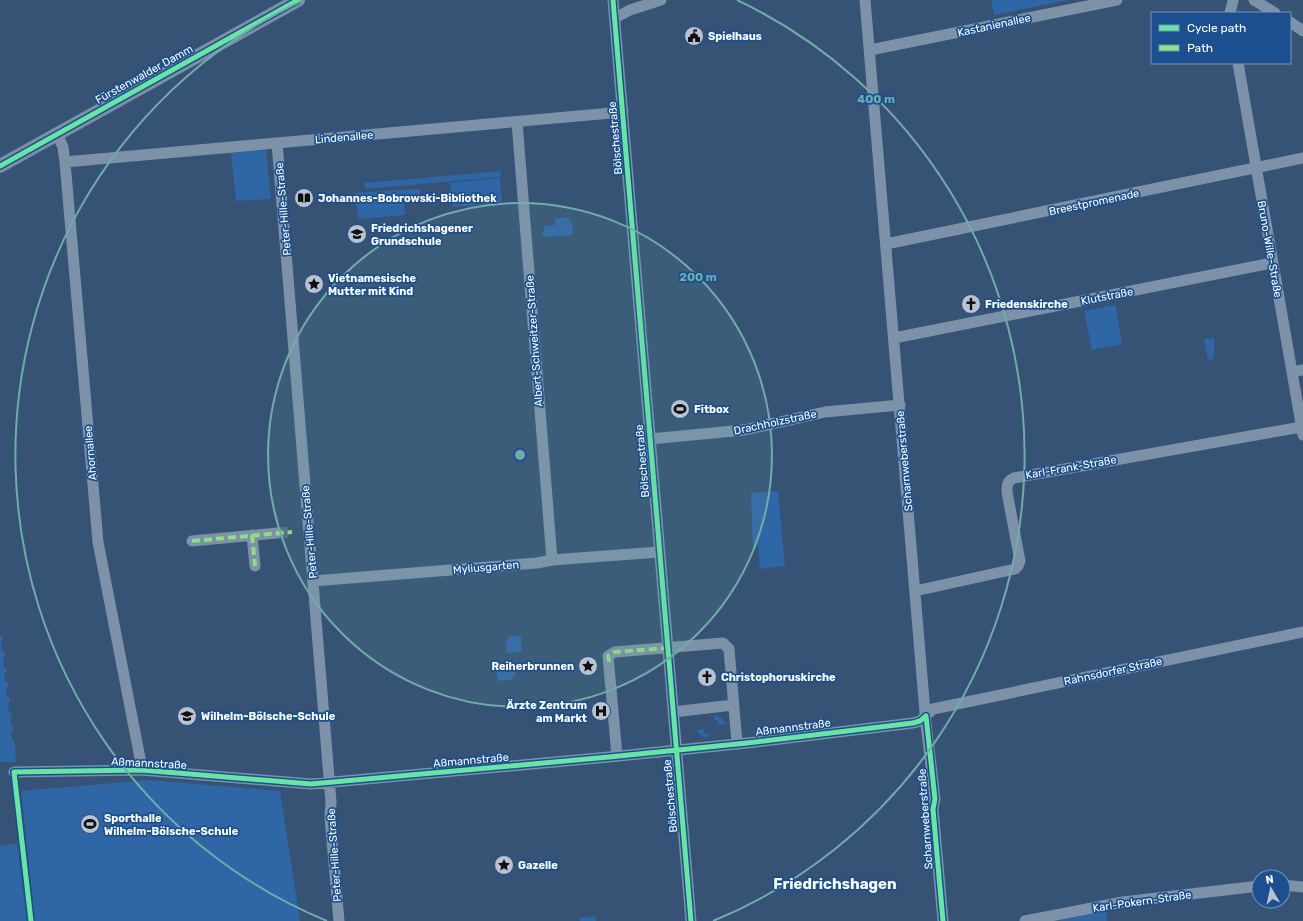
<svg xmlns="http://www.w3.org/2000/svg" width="1303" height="921" viewBox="0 0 1303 921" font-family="Rubik,sans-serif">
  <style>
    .green { fill: #2f66a5 }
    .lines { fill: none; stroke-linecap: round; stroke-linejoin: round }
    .minor-tunnel { stroke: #546c89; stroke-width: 11; stroke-dasharray: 11 5.5; stroke-linecap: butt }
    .minor { stroke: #7d92a8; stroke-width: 11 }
    .major { stroke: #7d8ea7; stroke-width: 14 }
    .tram { stroke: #7e92a7; stroke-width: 1 }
    .quiet { stroke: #8de07e; stroke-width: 4; stroke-dasharray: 8 4; stroke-linecap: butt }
    .cycleway-casing { stroke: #1b4f8f; stroke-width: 8 }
    .cycleway { stroke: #66e7a1; stroke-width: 5 }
    .ring { fill: none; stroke: #6fada8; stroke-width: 2 }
    .labels { text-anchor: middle; stroke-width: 3.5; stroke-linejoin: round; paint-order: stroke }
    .street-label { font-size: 11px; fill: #fff; stroke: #1b4f8f }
    .poi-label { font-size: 11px; font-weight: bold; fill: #fff; stroke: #1b4f8f; text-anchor: start }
    .district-label { font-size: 15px; font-weight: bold; fill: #fff; stroke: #1b4f8f }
    .centre { fill: #6fada8; stroke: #1b4f8f; stroke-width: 2 }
    .ring-label { font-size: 12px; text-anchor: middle; font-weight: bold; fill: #6fada8; stroke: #1b4f8f; stroke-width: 3.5; stroke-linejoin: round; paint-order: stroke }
  </style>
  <rect width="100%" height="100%" fill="#365274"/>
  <path class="green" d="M991 0H1068L994 15Z
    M266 150 271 199 236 201 231 153Z
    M501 171V177L365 189 364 183Z
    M500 178 502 203 452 207 450 183Z
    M420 189V201L404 203 405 215 359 219 354 193Z
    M569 217 570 222H572L573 235 544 237 542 235 545 226 555 225V219Z
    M1114 305 1116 307 1122 344 1092 350 1084 311Z
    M1214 338C1215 346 1213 352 1214 359L1208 360 1204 339Z
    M778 491 785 566 760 569 758 546 753 547 751 493Z
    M0 634V636H2L3 642 1 643 2 651H4L5 657 3 658 4 667H6L7 673H4L5 682H8V687L6 688 7 697H9L10 702 8 703 9 712H11L12 717 10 718 11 726H13V732L11 733 13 742H15L16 762H0Z
    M513 636H521L522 652 506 653V643L508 637Z
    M515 662V675L511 680 500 681 497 678 496 664Z
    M714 715 722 718 726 724 719 725 718 720H714Z
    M704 729V734H708L709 738 701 736 697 730Z
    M148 780 280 791 300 921H35L21 791Z
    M17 843 27 921H0V846Z
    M1106 911 1107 921H1056Z
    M596 916V921H580V918Z"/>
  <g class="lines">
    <path class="minor-tunnel" d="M277 533 292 532"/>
    <path class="minor" d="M613 0 691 921
      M865 0 926 724 935 799 933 809 943 921
      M1254 0 1275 13
      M1230 13 1233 1
      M615 18 630 10 661 0
      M1290 22 1303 31
      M870 50 1117 0
      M1238 63 1303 435
      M517 122 552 560
      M57 134 63 147 65 162 98 542 140 758 141 770
      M277 143 331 802 330 817 339 921
      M65 162 623 112
      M886 244 1303 158
      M894 338 1272 263
      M1292 372 1303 370
      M650 439 744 430 825 412 900 405
      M252 535 255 566
      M192 541 277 533
      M313 581 537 563 552 560 659 552
      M915 591 1015 569 1018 566 1020 561 1007 492C1007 485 1007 481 1014 478L1301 427
      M673 712 733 705
      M617 756 608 656 615 652 723 643 729 649 737 743
      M14 772 141 770 311 784 609 757 747 743 913 723 920 721 933 709 1303 632
      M1283 885 1303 887
      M1025 921 1123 902 1259 886"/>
    <path class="major" d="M0 166 298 0"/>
    <path class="tram" d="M612 0 689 921
      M0 168 302 0"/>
    <path class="quiet" d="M252 535 255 566
      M192 541 292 532
      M609 662 608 656 615 652 667 648"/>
    <defs>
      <path id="cycleway" d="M613 0 691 921
        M0 166 298 0
        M926 716 935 799 933 809 943 921
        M31 921 14 772 141 770 311 784 609 757 747 743 913 723 920 721 926 716"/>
    </defs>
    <use href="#cycleway" class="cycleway-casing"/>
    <use href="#cycleway" class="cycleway"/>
  </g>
  <circle cx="520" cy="455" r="252" fill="#6fada8" fill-opacity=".12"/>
  <g class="ring">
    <circle cx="520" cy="455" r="252"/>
    <path d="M327 921A504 504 0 0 1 303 0M737 0A504 504 0 0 1 713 921"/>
  </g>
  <defs>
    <symbol id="civic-disc" viewBox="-11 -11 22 22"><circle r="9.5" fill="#b9c2ce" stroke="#1b4f8f"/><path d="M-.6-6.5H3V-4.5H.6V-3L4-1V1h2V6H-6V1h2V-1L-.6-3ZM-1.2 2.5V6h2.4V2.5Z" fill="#111"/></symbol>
    <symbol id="library-disc" viewBox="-11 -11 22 22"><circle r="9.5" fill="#b9c2ce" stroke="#1b4f8f"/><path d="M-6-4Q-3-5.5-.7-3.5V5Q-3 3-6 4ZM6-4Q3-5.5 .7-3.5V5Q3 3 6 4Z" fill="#111"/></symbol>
    <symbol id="school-disc" viewBox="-11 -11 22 22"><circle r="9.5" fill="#b9c2ce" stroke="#1b4f8f"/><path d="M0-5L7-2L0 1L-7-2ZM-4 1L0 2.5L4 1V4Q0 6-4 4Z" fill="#111"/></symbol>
    <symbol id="sight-disc" viewBox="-11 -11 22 22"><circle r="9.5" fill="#b9c2ce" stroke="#1b4f8f"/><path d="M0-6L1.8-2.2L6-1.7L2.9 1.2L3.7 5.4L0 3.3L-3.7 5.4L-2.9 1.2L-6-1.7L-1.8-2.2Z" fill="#111"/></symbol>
    <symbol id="church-disc" viewBox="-11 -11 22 22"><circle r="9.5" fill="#b9c2ce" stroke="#1b4f8f"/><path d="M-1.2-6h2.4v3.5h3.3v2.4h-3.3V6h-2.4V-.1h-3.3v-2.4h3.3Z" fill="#111"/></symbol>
    <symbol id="stadium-disc" viewBox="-11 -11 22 22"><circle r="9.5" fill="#b9c2ce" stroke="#1b4f8f"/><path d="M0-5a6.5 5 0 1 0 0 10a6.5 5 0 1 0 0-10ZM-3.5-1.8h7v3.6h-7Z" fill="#111"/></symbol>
    <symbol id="hospital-disc" viewBox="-11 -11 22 22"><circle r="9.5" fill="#b9c2ce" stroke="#1b4f8f"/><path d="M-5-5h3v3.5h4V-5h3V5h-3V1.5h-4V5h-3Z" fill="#111"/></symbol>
  </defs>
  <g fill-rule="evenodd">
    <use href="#civic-disc" x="683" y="25" width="22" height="22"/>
    <use href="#library-disc" x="293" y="187" width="22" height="22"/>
    <use href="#school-disc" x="346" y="223" width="22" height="22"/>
    <use href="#sight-disc" x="303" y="273" width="22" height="22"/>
    <use href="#church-disc" x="960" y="293" width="22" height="22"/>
    <use href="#stadium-disc" x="669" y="398" width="22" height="22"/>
    <use href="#sight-disc" x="577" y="655" width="22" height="22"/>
    <use href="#church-disc" x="696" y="666" width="22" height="22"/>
    <use href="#hospital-disc" x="590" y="700" width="22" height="22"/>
    <use href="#school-disc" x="176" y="705" width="22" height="22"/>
    <use href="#stadium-disc" x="79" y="813" width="22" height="22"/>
    <use href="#sight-disc" x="493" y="854" width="22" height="22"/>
  </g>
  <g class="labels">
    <g class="street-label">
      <text transform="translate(994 25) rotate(-12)" y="4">Kastanienallee</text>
      <text transform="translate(144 74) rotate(-29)" y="4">Fürstenwalder Damm</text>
      <text transform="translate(344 137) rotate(-5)" y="4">Lindenallee</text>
      <text transform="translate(615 138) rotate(-95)" y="4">Bölschestraße</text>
      <text transform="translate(1094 202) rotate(-12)" y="4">Breestpromenade</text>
      <text transform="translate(283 209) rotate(-95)" y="4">Peter-Hille-Straße</text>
      <text transform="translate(1270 249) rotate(80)" y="4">Bruno-Wille-Straße</text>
      <text transform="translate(1107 296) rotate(-11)" y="4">Klutstraße</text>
      <text transform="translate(534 341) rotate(-94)" y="4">Albert-Schweitzer-Straße</text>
      <text transform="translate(775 422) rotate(-12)" y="4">Drachholzstraße</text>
      <text transform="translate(90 453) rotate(-95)" y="4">Ahornallee</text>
      <text transform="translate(642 461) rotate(-95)" y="4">Bölschestraße</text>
      <text transform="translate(904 461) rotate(-95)" y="4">Scharnweberstraße</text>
      <text transform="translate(1071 467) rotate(-10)" y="4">Karl-Frank-Straße</text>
      <text transform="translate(309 532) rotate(-95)" y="4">Peter-Hille-Straße</text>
      <text transform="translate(486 567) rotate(-5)" y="4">Myliusgarten</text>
      <text transform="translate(1113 671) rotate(-12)" y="4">Rahnsdorfer Straße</text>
      <text transform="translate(793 727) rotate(-7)" y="4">Aßmannstraße</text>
      <text transform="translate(471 760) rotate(-5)" y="4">Aßmannstraße</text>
      <text transform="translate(149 763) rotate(3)" y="4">Aßmannstraße</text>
      <text transform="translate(670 796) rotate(-95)" y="4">Bölschestraße</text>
      <text transform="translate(925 819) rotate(-94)" y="4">Scharnweberstraße</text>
      <text transform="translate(334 855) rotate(-94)" y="4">Peter-Hille-Straße</text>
      <text transform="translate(1142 901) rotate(-8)" y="4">Karl-Pokern-Straße</text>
    </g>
    <g class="poi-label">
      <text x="708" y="40">Spielhaus</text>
      <text x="318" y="202">Johannes-Bobrowski-Bibliothek</text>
      <text x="371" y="232">Friedrichshagener<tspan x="371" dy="13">Grundschule</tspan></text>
      <text x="328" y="282">Vietnamesische<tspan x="328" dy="13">Mutter mit Kind</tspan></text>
      <text x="985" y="308">Friedenskirche</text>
      <text x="694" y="413">Fitbox</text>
      <text x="574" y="670" text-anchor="end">Reiherbrunnen</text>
      <text x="721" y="681">Christophoruskirche</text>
      <text x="587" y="709" text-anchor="end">Ärzte Zentrum<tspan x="587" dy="13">am Markt</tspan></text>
      <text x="201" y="720">Wilhelm-Bölsche-Schule</text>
      <text x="104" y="822">Sporthalle<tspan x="104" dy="13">Wilhelm-Bölsche-Schule</tspan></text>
      <text x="518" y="869">Gazelle</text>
    </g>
    <g class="district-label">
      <text x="835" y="889">Friedrichshagen</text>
    </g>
  </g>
  <circle cx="520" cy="455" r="6" class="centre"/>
  <g class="ring-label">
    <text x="876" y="103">400 m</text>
    <text x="698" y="281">200 m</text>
  </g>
  <rect x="1151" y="12" width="140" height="52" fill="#1b4f8f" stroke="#7695bc"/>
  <rect x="1159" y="25" width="20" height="6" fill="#66e7a1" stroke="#7695bc"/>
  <text x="1187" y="32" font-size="12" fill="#ffffff">Cycle path</text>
  <rect x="1159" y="45" width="20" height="6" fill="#8de07e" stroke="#7695bc"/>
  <text x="1187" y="52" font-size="12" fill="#ffffff">Path</text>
  <g transform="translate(1271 889) rotate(351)"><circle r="19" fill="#1b4f8f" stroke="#7695bc"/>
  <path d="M0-3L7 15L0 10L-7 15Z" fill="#b9c2ce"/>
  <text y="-6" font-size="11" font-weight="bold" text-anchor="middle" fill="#ffffff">N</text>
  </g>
</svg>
